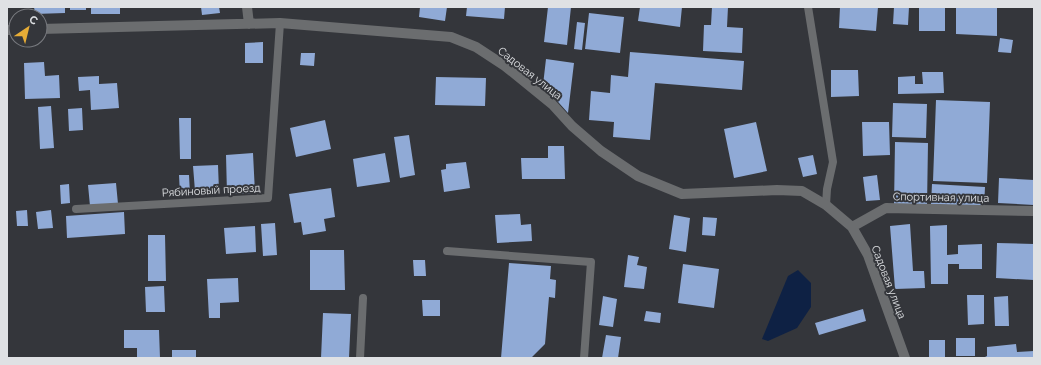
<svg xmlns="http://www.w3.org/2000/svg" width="1041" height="365" viewBox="0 0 1041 365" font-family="Raleway,sans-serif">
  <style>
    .water { fill: #0e2144 }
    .building { fill: #90aad6 }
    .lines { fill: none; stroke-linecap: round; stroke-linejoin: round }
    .service { stroke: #6b6d6f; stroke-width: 8 }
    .minor { stroke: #6b6d6f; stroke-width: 10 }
    .labels { text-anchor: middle; stroke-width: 4; stroke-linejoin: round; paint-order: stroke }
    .street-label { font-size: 11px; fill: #dfe1e4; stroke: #34363b }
  </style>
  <rect width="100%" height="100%" fill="#34363b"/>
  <path class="water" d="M798 270 811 283V307L797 328 768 341 762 339 788 276Z"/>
  <path class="building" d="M34 7H65V13L35 14Z
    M70 7H86V10H70Z
    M91 7H120V14H91Z
    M201 7H219L220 13 202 15Z
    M420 7H447L445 21 419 17Z
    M467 7H505L504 19 466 16Z
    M548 7H571L567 45 544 42Z
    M640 7H682L680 27 638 21Z
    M712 7H728L727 27 743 28 742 53 703 51 704 25H711Z
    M840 7H878L876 31 839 28Z
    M894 7H909L908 25 893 24Z
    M919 7H945V31H919Z
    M956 7H997V36L956 34Z
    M589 13 624 17 620 53 585 49Z
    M577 22 585 23 582 50 574 49Z
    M1000 38 1013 40 1011 53 998 52Z
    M263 42V63H245V43Z
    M630 52 744 61 742 90 655 83 650 140 613 137 614 122 589 120 591 91 610 93 611 75 628 77Z
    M301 53H315L314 66 300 65Z
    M546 59 574 63 568 113 543 85Z
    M44 62 45 76 59 75 60 98 25 99 24 63Z
    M831 70H858L859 96 831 97Z
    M922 72H943L944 93 898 94V77L915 76V84H923Z
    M99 76V84L117 83 119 108 91 110 90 90 79 91 78 77Z
    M436 77 486 78 485 106 435 105Z
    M936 100 990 102 987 183 933 181Z
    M893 103 927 104 926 138 892 137Z
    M51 106 54 148 40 149 38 107Z
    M82 108 83 130 69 131 68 109Z
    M179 118H191V159H180Z
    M325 120 331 149 296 157 290 128Z
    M756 122 767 171 734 178 724 129Z
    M862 122H889L890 155 863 156Z
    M409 135 415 175 400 178 394 137Z
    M895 142 928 143 927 206H894Z
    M548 146H564L565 179H522L521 158H548Z
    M253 153 255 193 227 194 226 155Z
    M385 153 390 182 357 187 353 159Z
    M813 155 817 174 803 177 798 158Z
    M466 162 470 188 444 192 441 170 446 169V164Z
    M218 165 219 191H195L193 166Z
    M179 175H189L190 194 180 195Z
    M877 175 880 200 866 201 863 177Z
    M999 178 1034 180V205L998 203Z
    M116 183 118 204 90 206 88 185Z
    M69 184 70 203 61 204 60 185Z
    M932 184 985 187 984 207 931 204Z
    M331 188 335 217 324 219 326 231 303 235 301 222 294 223 289 194Z
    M27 210 28 226H17L16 211Z
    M51 210 53 228 38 229 36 212Z
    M124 212 125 234 67 238 66 216Z
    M520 214 521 225 531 224 532 241 497 243 495 215Z
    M674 215 690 218 686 252 669 249Z
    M703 217 717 218 715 236 702 235Z
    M275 223 277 255 263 256 261 224Z
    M910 224 913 271H924L925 288 895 289 890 226Z
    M947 225V255L958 254V245L982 244V269H959V264H948V284H931L930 226Z
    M255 226 256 252 226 254 224 228Z
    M148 235H165L166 281H148Z
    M997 243 1034 244V280L996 278Z
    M310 250H344L345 290H310Z
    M628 255 639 257 637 265 647 267 644 289 624 287Z
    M413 260H425L426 276H414Z
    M509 263 551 266 550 279 556 280 555 298 549 297 545 344 531 358H501Z
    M683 264 719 269 714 308 678 303Z
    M238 278 239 302 220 303V318H209L207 279Z
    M164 286 165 312H146L145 287Z
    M967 295H984V324L968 325Z
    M603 296 617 299 613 327 599 325Z
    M1008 296 1009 326H995L994 297Z
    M422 300H440V316H423Z
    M863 309 866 321 819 335 815 323Z
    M646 311 661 313 660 323 644 321Z
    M323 313 351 314 349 358H321Z
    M124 330H159L160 358H137V348H124Z
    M606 335 621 337 618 358H602Z
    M956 338H975V356H956Z
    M929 340H945V358H929Z
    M1016 344 1017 352 1034 351V358H983L987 356V347Z
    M172 350H196V358H172Z"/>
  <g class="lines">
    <path class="service" d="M808 7 833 162 827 189 826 205
      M76 209 268 198 280 23
      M447 251 591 262 584 358
      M360 358 363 298"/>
    <path class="minor" d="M247 7 249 24
      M40 29 280 23 451 37 476 47 505 66 552 104 572 126 601 151 638 176 682 194 777 190 802 191 826 205 852 227 868 255 905 358
      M7 30H16
      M852 227 886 208 1034 211"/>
  </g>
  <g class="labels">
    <g class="street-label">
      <text transform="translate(530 73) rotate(38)" y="4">Садовая улица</text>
      <text transform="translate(211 190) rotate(-3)" y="4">Рябиновый проезд</text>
      <text transform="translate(941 197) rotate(1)" y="4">Спортивная улица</text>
      <text transform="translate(889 282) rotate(69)" y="4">Садовая улица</text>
    </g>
  </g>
  <rect width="1041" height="365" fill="none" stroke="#dfe1e4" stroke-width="16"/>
  <g transform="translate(28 28) rotate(35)"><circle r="19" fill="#34363b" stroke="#787a7f"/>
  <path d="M0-3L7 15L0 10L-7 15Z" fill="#e6ac36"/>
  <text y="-6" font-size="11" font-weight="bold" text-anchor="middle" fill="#dfe1e4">С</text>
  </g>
</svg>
